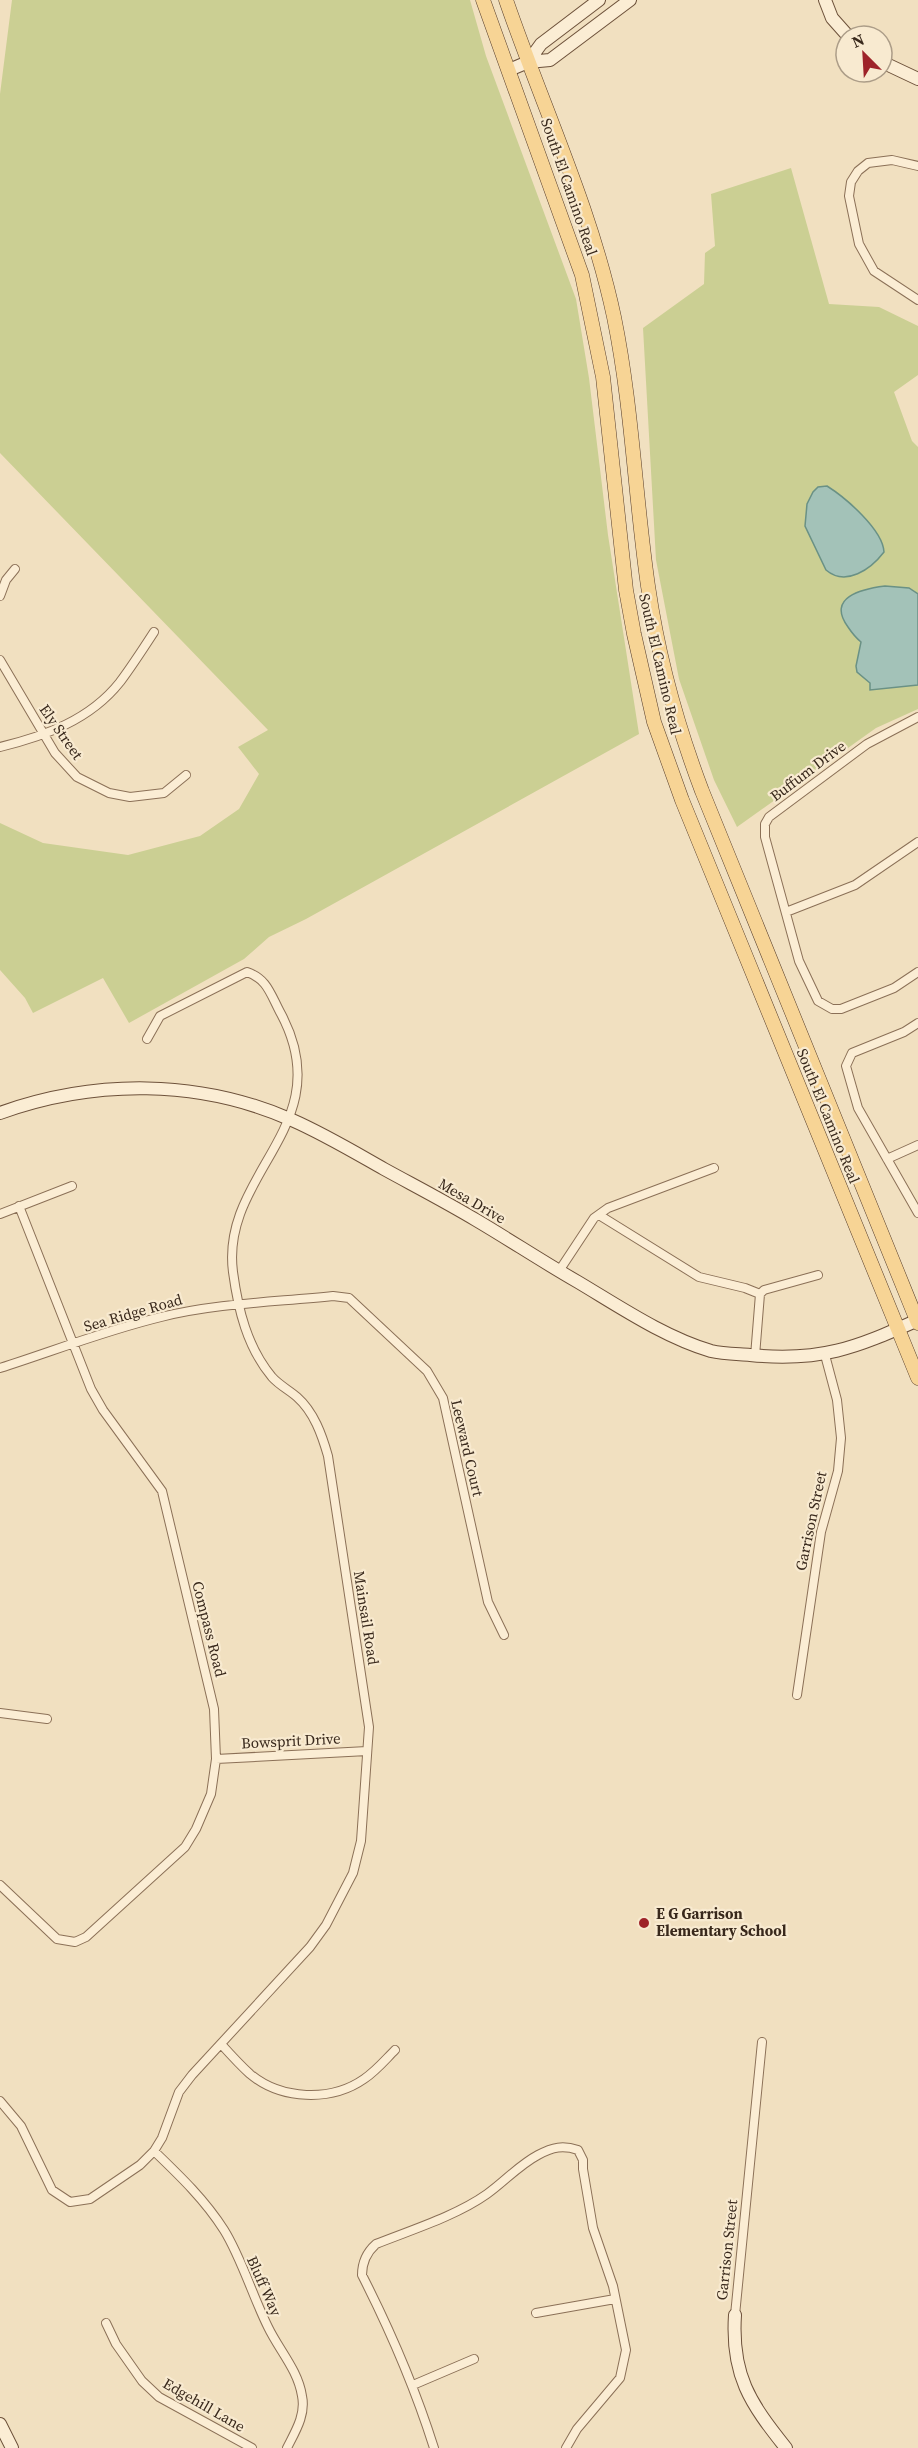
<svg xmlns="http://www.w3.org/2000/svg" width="918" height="2448" viewBox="0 0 918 2448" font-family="'Source Serif 4',serif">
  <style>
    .green { fill: #cbcf93 }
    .water { fill: #a3c2b8; stroke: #6a9185; stroke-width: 1.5 }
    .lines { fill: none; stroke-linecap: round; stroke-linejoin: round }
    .street-casing { stroke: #8b7057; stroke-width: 10 }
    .secondary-casing { stroke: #6d513a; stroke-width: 14 }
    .primary-casing { stroke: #583e2b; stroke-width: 15 }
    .street { stroke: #fbedd4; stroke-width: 8 }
    .secondary { stroke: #fbedd4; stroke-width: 12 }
    .primary { stroke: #f7d495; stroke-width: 14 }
    .poi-dot { fill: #9e2329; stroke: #f8ead0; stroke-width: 2 }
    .labels { text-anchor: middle; stroke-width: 4.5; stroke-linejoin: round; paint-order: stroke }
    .street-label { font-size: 15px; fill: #39291c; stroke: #f8ead0 }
    .poi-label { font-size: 15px; font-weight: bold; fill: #39291c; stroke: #f8ead0; text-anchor: start }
  </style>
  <rect width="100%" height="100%" fill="#f1e0c0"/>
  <path class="green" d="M12 0H470L486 56 576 299 589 378 608 535 639 734 306 919 269 937 244 959 129 1023 103 978 33 1013 25 998 0 970V823L43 843 128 855 200 836 239 809 259 774 238 747 268 730 0 453V94Z
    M791 168 829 304 879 307 918 326V375L894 392 912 441 918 447V709L876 728 737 827 714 780 679 679 656 560 643 328 704 284 705 253 715 246 711 194Z"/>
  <path class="water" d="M827 486C846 498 883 530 884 552 871 569 846 587 826 570L805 526 807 504 813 492 818 487Z
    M885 586 909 588 918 594V685L870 690V683L857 672 856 666 861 642C855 637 852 633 848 627 826 597 862 589 885 586Z"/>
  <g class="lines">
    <defs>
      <path id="street" d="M918 166 892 160 868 163 858 171 851 182 849 196 859 244 874 271 918 300
        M0 596 6 580 15 569
        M0 660 55 753 77 777 109 793 130 797 164 793 186 775
        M918 717 867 744 769 817 765 824V837L799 961 818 1001 832 1009H841L894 988 918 972
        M0 747C45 736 90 720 120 682 132 666 143 649 154 632
        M786 912 855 885 918 842
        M918 1023 904 1032 852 1053 846 1066 858 1108 918 1213
        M887 1159 918 1145
        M0 1214 72 1186
        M599 1215 699 1277 745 1288 760 1294
        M559 1271 594 1218 608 1208 714 1168
        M760 1294 764 1290 818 1275
        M755 1356 760 1294
        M0 1368C53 1351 107 1330 161 1317 217 1303 277 1302 333 1296L349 1298 427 1371 443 1398 488 1602 504 1635
        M797 1695 821 1532 838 1471 841 1438 837 1400 825 1355
        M0 1713 47 1719
        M216 1759 367 1751
        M0 1885 57 1939 75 1942 86 1937 185 1847 196 1829 211 1794 216 1759 214 1709 162 1491 103 1410 91 1389 19 1206
        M221 2044C230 2054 240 2065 250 2074 281 2100 331 2102 364 2079 376 2071 385 2060 395 2050
        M0 2101 21 2126 52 2190 70 2202 90 2199 140 2165 154 2151 162 2138 179 2092 192 2075 310 1947 326 1925 353 1873 361 1841 369 1727 328 1456C322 1435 314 1412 297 1397 289 1390 279 1385 272 1377 247 1347 238 1309 233 1272 220 1172 342 1125 280 1012 270 993 267 979 247 972L160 1016 147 1039
        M154 2151C180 2176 205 2200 224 2230 241 2257 253 2297 268 2327 279 2350 298 2370 302 2396 306 2415 295 2432 287 2448
        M536 2313 615 2299
        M735 2315 762 2042
        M106 2323 116 2344 142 2381 159 2397 252 2448
        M413 2385 474 2359
        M434 2448C415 2388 391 2332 362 2275 362 2263 367 2252 376 2244 411 2230 456 2216 487 2194 504 2182 519 2165 538 2155 553 2147 563 2145 578 2150L583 2160V2169L593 2228 613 2286 626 2350 620 2378 577 2429 566 2448"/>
      <path id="secondary" d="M825 0 832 18 848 36
        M528 62 541 44 599 0
        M882 62 918 79
        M509 70 528 62 550 60 630 0
        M0 1113C95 1079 199 1079 292 1120 324 1134 354 1152 384 1169 415 1186 446 1202 476 1220 510 1240 543 1262 578 1282 620 1307 664 1337 711 1351 723 1354 738 1354 750 1355 821 1362 855 1348 918 1320
        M735 2315C731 2375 750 2403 786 2448
        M0 2424 12 2448"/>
      <path id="primary" d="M483 0 582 275 603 377 626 590 634 634 654 722 682 800 918 1378
        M506 0C542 105 591 208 614 317 632 405 635 496 648 586 658 656 677 725 702 791L918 1323"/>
    </defs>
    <use href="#street" class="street-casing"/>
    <use href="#secondary" class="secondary-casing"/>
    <use href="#primary" class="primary-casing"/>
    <use href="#street" class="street"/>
    <use href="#secondary" class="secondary"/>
    <use href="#primary" class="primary"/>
  </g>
  <circle class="poi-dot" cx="644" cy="1923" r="6"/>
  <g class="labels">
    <g class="street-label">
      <text transform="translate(569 187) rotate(71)" y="5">South El Camino Real</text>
      <text transform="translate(660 664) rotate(77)" y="5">South El Camino Real</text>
      <text transform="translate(61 732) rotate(55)" y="5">Ely Street</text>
      <text transform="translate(808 771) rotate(-37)" y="5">Buffum Drive</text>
      <text transform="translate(828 1116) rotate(68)" y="5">South El Camino Real</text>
      <text transform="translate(472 1201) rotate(30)" y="5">Mesa Drive</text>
      <text transform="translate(133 1313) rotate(-16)" y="5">Sea Ridge Road</text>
      <text transform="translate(467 1448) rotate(77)" y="5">Leeward Court</text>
      <text transform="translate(811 1521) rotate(-78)" y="5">Garrison Street</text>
      <text transform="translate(366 1618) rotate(81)" y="5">Mainsail Road</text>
      <text transform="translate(209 1629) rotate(76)" y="5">Compass Road</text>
      <text transform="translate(291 1741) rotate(-3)" y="5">Bowsprit Drive</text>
      <text transform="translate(727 2250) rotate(-84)" y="5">Garrison Street</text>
      <text transform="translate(264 2286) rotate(66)" y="5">Bluff Way</text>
      <text transform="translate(204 2405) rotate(30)" y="5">Edgehill Lane</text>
    </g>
    <g class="poi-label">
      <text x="656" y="1919">E G Garrison<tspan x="656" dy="17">Elementary School</tspan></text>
    </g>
  </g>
  <g transform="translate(864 54) rotate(336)"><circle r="28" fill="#f8ead0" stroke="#ac9d88" stroke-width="1.5"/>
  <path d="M0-4.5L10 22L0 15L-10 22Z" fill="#9e2329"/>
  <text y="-9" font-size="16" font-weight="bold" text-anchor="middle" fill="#39291c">N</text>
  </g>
</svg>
